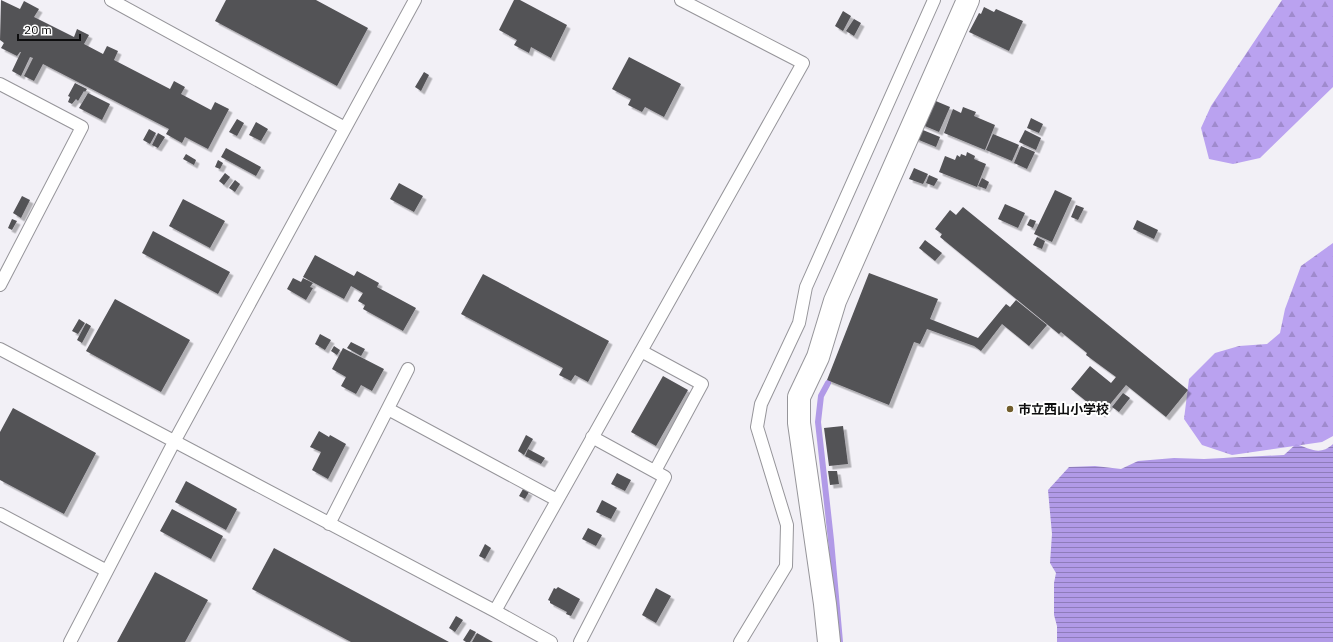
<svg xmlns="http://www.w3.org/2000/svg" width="1333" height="642" viewBox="0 0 1333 642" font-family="'IBM Plex Sans','Noto Sans JP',sans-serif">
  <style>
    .forest { fill: url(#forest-firs) }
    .water { fill: url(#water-rules) }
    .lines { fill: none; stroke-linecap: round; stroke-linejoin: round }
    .stream { stroke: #b19ae7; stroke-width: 6 }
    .building { fill: #535256; filter: url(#shadow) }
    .lane-casing { stroke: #96959a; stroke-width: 14 }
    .street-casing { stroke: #96959a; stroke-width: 24 }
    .lane { stroke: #fff; stroke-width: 12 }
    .street { stroke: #fff; stroke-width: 22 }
    .poi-dot { fill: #715d2c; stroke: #fff; stroke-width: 1.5 }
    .labels { text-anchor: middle; stroke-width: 4; stroke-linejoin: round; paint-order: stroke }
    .poi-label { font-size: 13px; font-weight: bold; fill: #0d0d0e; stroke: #fff; text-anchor: start }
  </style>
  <defs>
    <pattern id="forest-firs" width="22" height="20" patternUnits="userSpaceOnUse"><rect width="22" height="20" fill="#baa2f0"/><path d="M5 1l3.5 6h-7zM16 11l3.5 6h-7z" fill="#9f8acd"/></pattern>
    <pattern id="water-rules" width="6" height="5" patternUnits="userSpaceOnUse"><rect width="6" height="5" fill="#b19ae7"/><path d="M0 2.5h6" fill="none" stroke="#8e7cba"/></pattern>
    <filter id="shadow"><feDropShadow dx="3.5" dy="3.5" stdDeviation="0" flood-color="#0004"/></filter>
  </defs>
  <rect width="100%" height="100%" fill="#f2f0f6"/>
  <path class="forest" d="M1282 0H1333V87L1260 158 1233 164 1209 159 1201 128 1211 106Z
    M1333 243V436L1322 442 1232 455 1202 445 1184 419 1189 379 1215 353 1239 346 1267 344 1280 333 1285 309 1301 266Z"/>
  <path class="water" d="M1296 444C1311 449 1320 456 1333 444V642H1057V626L1054 615V583L1056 573 1050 563 1052 534 1048 490 1069 467 1095 466 1121 469 1138 461 1174 458 1204 459 1284 455Z"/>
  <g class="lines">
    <path class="stream" d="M828 383 821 396 818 422 831 540 840 642"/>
  </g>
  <path class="building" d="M1 0 20 9 24 1 39 9 34 17 74 37 77 29 89 35 84 44 103 54 107 46 118 51 114 60 170 89 174 81 185 87 181 94 211 110 215 102 229 109 208 149 185 137 182 143 166 134 169 129 43 64 34 81 24 76 33 58 30 57 21 76 12 71 21 52H20L17 56 1 48 4 43 0 40Z
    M226 0H316L368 28 337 86 215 21Z
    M514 0H520L567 25 551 58 531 47 529 53 514 45 517 40 499 30Z
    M984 7 994 12 996 9 1023 21 1009 51 969 32 979 13 981 14Z
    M843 11 851 16 843 31 835 26Z
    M854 19 861 23 854 36 846 31Z
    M629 57 681 84 664 117 645 107 642 112 628 105 631 99 612 89Z
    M424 72 429 75 421 91 415 87Z
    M75 83 87 89 85 92 84 91 78 101 76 99 72 104 68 102 70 97 68 96Z
    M88 93 110 104 102 120 79 108Z
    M931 99 950 107 939 132 920 124Z
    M963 107 976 112 974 116 995 125 985 150 944 133 953 109 961 113Z
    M1031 118 1043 124 1039 133 1027 128Z
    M237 119 244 123 237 136 229 132Z
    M256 122 268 129 261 141 249 135Z
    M918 128 940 137 936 147 914 138Z
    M149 129 156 133 150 144 143 140Z
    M1025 130 1041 138 1036 150 1019 142Z
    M158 133 165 137 158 148 152 145Z
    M993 134 1019 145 1012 161 986 150Z
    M1021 146 1035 152 1027 169 1014 163Z
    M226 148 261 167 256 176 221 157Z
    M967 152 975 156 974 159 986 164 977 187 939 172 945 156 955 160 957 155 960 157 961 154 966 156Z
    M186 154 196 160 194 165 183 159Z
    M218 160 223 163 220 169 215 167Z
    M914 168 928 174 923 184 909 179Z
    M225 173 230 177 224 185 219 181Z
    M929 175 938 179 934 186 926 183Z
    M982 178 989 182 986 189 978 186Z
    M235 180 240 184 235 192 229 188Z
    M399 183 423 196 414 212 390 199Z
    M1055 190 1072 198 1052 242 1034 234Z
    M22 196 30 200 21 218 13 213Z
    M183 199 225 221 210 248 169 226Z
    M1005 204 1025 213 1018 228 998 219Z
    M1076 205 1084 208 1078 220 1071 217Z
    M963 207 1188 390 1166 417 1126 385 1102 414 1071 389 1090 366 1111 383 1116 377 1086 355 1087 353 1061 332 1059 334 940 237 942 234 935 229 950 210 956 215Z
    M12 219 17 221 12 230 8 228Z
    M1030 219 1036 221 1033 228 1027 225Z
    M1137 220 1158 230 1154 239 1133 229Z
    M153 231 230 272 218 294 142 253Z
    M1037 237 1045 241 1042 249 1033 245Z
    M925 240 942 253 935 261 919 248Z
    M315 255 354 276 357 271 379 283 377 287 416 308 403 331 363 309 365 305 358 301 363 293 351 286 344 299 303 277Z
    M869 273 938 299 930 319 978 338 1006 304 1010 307 1016 300 1047 325 1029 346 1002 324 981 351 974 346 927 329 920 344 914 342 889 405 827 380Z
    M483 274 609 341 588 382 575 375 571 381 559 375 563 368 461 314Z
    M293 278 301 282 303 278 313 283 310 287 313 288 306 300 287 289Z
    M115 299 190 340 161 392 86 351Z
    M79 319 85 323 78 334 72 331Z
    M86 323 91 326 82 343 77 340Z
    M320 334 331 340 325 350 315 344Z
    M351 342 365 349 361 356 347 348Z
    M334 346 340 350 337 355 331 351Z
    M343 348 384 369 372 391 361 385 356 394 341 386 346 377 332 369Z
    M663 376 688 390 656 446 631 432Z
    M1123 393 1130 398 1119 412 1112 407Z
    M13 408 96 453 64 514 0 480V432Z
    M843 426 848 464 829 466 824 428Z
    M319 431 329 437 330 435 346 444 328 479 312 470 321 452 310 447Z
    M526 435 533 439 524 455 518 451Z
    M528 449 545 458 541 464 525 456Z
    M828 471H837L839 484 830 485Z
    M617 473 631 480 625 491 611 484Z
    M186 481 237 509 226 530 175 502Z
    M523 489 529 492 525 499 519 496Z
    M602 500 617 508 611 519 596 512Z
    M172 509 223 536 211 559 160 531Z
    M588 528 602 535 596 546 582 539Z
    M485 544 491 548 485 559 479 556Z
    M274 548 449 642H351L252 589Z
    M155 572 208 600 185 642H117Z
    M558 587 580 599 571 616 566 614 567 612 550 603V601L548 600 554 588 556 589Z
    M656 588 671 596 656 623 642 615Z
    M456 616 463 620 455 632 449 628Z
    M470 629 476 632 470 642H466L463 640Z
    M477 633 493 642H472Z"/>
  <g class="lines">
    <defs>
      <path id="lane" d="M111 0 345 128
        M0 84 82 127 0 285
        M0 349 495 611 551 642
        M641 351 702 384 655 471
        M388 409 557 500
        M0 514 107 571
        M329 524 408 369
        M495 611 803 63 681 0
        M70 642 174 442 415 0
        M580 642 665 477 592 437
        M740 642 786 566 787 525 757 427 761 404 799 323 806 287 934 0"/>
      <path id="street" d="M829 642 825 604 799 423V397L818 357 835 301 968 0"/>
    </defs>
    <use href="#lane" class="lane-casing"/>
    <use href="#street" class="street-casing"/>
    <use href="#lane" class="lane"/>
    <use href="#street" class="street"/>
  </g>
  <circle class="poi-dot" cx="1010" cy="409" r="4"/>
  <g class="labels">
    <g class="poi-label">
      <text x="1018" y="414">市立西山小学校</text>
    </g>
  </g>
  <path d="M18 34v6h62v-6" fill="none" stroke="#0d0d0e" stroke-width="2"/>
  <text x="24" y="34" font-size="12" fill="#0d0d0e" stroke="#ffffff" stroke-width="3" paint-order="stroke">20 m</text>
</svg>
